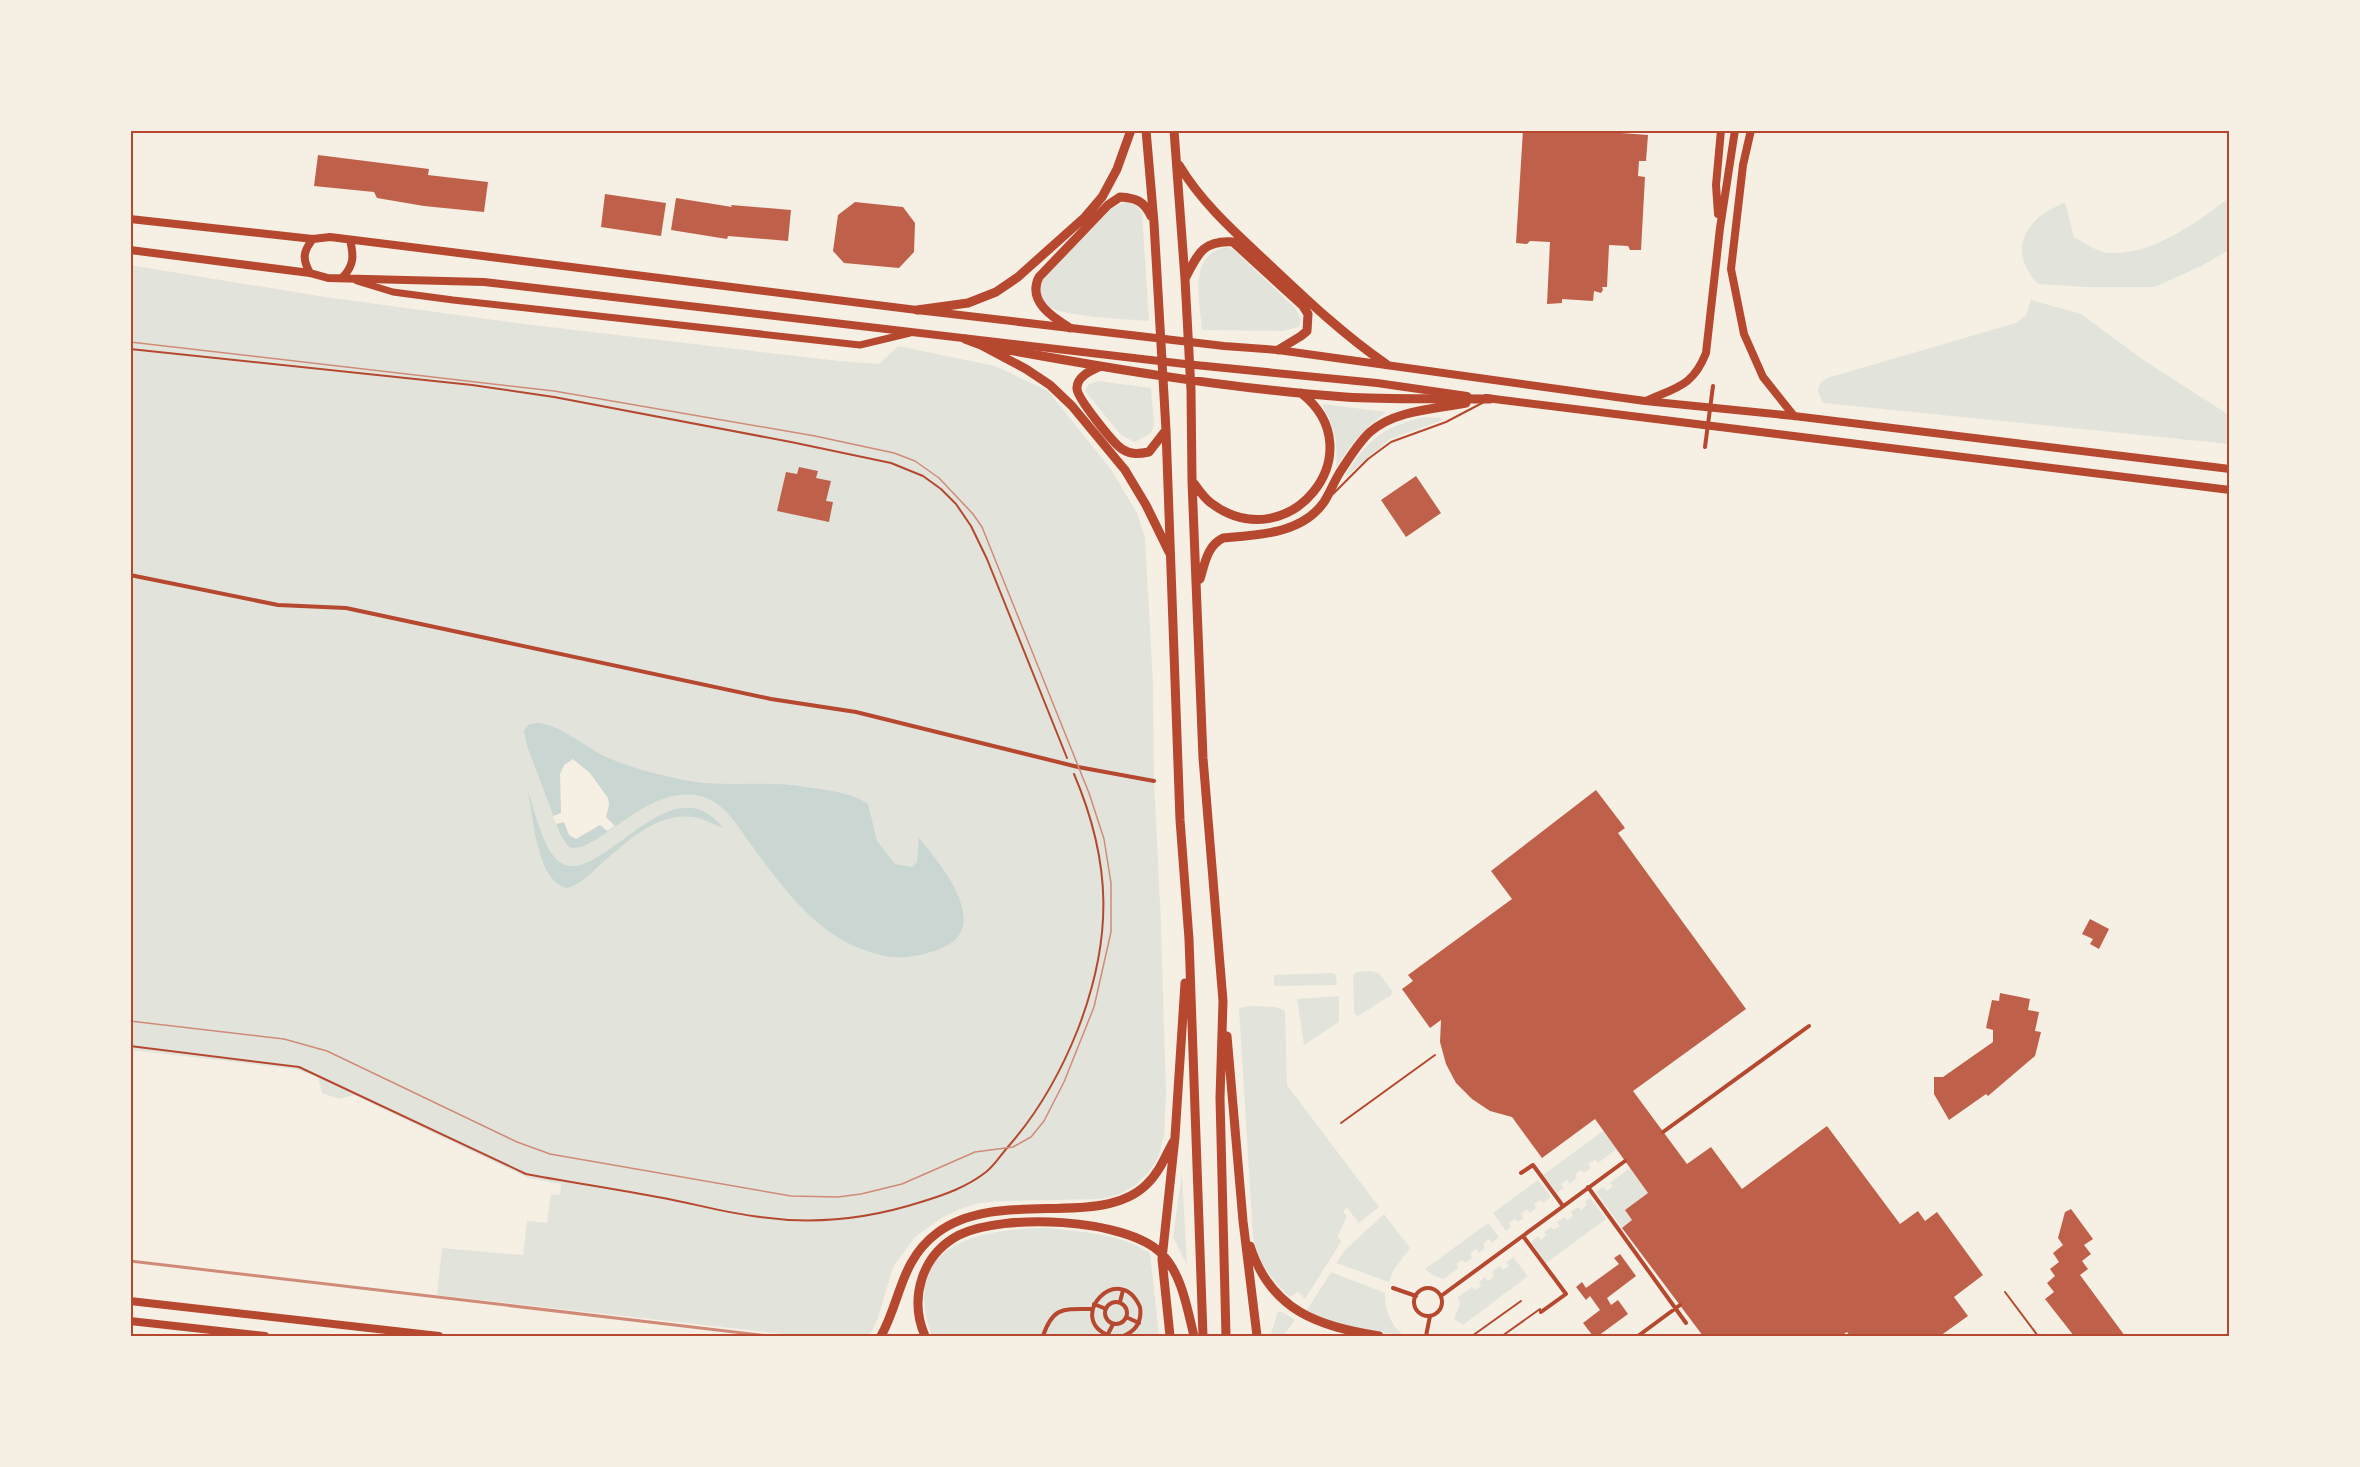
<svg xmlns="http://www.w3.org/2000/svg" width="2360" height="1467" viewBox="0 0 2360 1467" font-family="'Nunito Sans',sans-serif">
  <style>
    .green { fill: #e2e4dc }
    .water { fill: #c9d6d2 }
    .pier { fill: #f6efe4 }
    .building { fill: #bf614a }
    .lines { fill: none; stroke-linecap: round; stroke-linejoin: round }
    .path { stroke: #b5482f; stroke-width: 2 }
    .service { stroke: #b5482f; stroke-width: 2 }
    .pedestrian { stroke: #b5482f; stroke-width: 4 }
    .tertiary { stroke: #b5482f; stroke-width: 7 }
    .primary { stroke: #b5482f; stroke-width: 8 }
    .trunk { stroke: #b5482f; stroke-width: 9 }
    .tram { stroke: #cf8b77; stroke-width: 1.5 }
    .rail { stroke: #cf8b77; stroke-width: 3 }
    .neatline { fill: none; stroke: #b5482f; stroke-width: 2 }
  </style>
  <rect width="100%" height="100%" fill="#f6efe4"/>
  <path class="green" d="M2229 198V250L2201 266 2155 287H2085L2038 284C2019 263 2015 241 2036 220 2043 212 2056 207 2065 202L2074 237C2083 242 2097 252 2108 253 2154 255 2194 224 2229 198Z
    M1125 202 1136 205 1142 213 1149 321C1126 319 1068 317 1051 308 1039 301 1038 286 1045 276L1112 208Z
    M1227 247 1234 250 1296 309 1301 319 1299 327 1283 331 1202 330C1200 300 1187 254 1227 247Z
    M130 265 325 297 524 324 839 361 879 364 898 346 995 366 1048 391 1110 468 1137 513 1145 537 1153 684 1154 781 1161 924 1166 1095 1164 1136 1159 1155 1149 1172 1135 1185 1120 1194 1101 1199 1001 1201 979 1203 960 1209 943 1217 915 1237 893 1267 878 1318 872 1331 868 1336H802L437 1295 442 1248 523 1255 527 1221 547 1223 551 1194 560 1195 561 1184 528 1178 354 1095 339 1099 322 1093 318 1077 295 1069 131 1050Z
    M2031 300 2081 314 2145 361 2229 415V444L1823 403 1818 391 1820 383 1827 378 2016 323 2026 315Z
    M1098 381 1151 388 1154 425 1151 433 1135 442 1121 435 1085 391 1089 384Z
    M1322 404 1387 412C1365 427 1350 444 1336 468 1338 440 1335 429 1322 404Z
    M1425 417 1441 418 1443 420 1390 439 1345 477C1365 441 1385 425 1425 417Z
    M1371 971 1379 973 1392 991 1391 995 1358 1016 1355 1014 1354 1010 1353 975 1357 972Z
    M1333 973 1336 975 1337 985 1274 986V975Z
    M1339 996V1022L1304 1045 1297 999Z
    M1251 1006 1276 1007 1285 1011 1287 1085 1379 1207 1359 1223 1347 1208 1343 1211 1347 1216 1338 1236 1341 1242 1305 1299 1298 1292 1290 1297C1271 1280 1259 1263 1253 1237L1239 1008Z
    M1603 1131 1617 1149 1598 1163 1595 1160 1588 1164 1591 1168 1584 1173 1581 1170 1575 1174 1577 1178 1570 1184 1567 1180 1561 1184 1564 1188 1557 1193 1543 1175Z
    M1630 1168 1648 1193 1625 1210 1632 1220 1622 1228 1596 1192 1603 1187 1607 1191 1613 1186 1610 1183Z
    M1182 1173 1187 1265 1173 1237Z
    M1538 1180 1551 1197 1543 1203 1540 1200 1534 1204 1536 1208 1530 1213 1527 1209 1521 1214 1524 1218 1518 1222 1515 1219 1509 1223 1511 1227 1506 1231 1493 1213Z
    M1590 1198 1606 1219 1546 1263 1531 1242 1538 1236 1541 1240 1546 1235 1544 1232 1551 1227 1554 1230 1560 1226 1557 1222 1564 1217 1567 1220 1573 1216 1571 1212 1578 1207 1581 1210 1587 1205 1585 1202Z
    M1384 1214 1410 1248 1393 1271 1389 1282 1336 1263 1345 1250Z
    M1488 1223 1499 1237 1492 1243 1489 1239 1483 1244 1485 1248 1479 1253 1476 1249 1470 1254 1472 1258 1465 1263 1462 1260 1456 1264 1458 1268 1444 1279 1434 1276 1425 1269Z
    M1051 1228C1084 1232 1121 1234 1150 1253L1159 1336H932C898 1244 980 1228 1051 1228Z
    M1513 1257 1528 1276 1463 1325 1454 1319 1460 1304 1458 1297 1472 1287 1475 1290 1481 1286 1479 1282 1485 1277 1488 1281 1494 1276 1492 1272 1500 1266 1502 1270 1509 1266 1506 1262Z
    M1331 1272 1385 1293C1385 1311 1390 1324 1403 1335 1371 1331 1336 1327 1307 1310Z
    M1278 1312H1282L1295 1320 1283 1336H1270Z"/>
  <path class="water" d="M536 723C557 722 587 749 609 758 633 769 658 774 683 780 713 786 744 783 775 784 790 784 805 787 820 789 838 792 853 794 868 804L877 841 895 864 912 867 917 862 919 838C942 866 998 932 934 951 918 956 898 960 881 955 818 940 785 890 749 842 739 827 726 807 709 799 652 775 597 857 569 847L561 836 527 746 524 731 528 725Z
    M528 791C535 810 543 854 563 864 603 883 672 761 723 828 713 824 703 818 692 817 657 812 625 843 601 864 591 873 580 885 567 888 537 882 533 816 528 791Z"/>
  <path class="pier" d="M573 759 590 773 608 798 609 805 606 817 615 826 607 831 600 825 576 839 569 835 564 822 556 824 553 816 561 813 560 774 564 765Z"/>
  <path class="building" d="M1523 130H1621V133L1648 135 1646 161H1639L1638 176 1645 177 1641 250H1630L1628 246 1609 245 1607 287H1602L1603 290 1601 293 1594 291 1593 301 1562 299V303L1547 304 1550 242 1530 241 1527 244 1516 243Z
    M318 155 429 169 428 175 488 182 484 212 424 206 377 198 374 192 314 186Z
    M605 194 666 203 661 236 601 227Z
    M676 198 732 207 731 205 791 210 788 241 728 236 727 239 671 230Z
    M855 202 903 207 915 223 914 252 899 268 844 263 833 251 838 215Z
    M799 467 818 471 816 478 831 481 826 501 833 502 829 522 777 511 786 472 797 474Z
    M1416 476 1441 513 1406 537 1381 500Z
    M1596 790 1625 828 1618 833 1746 1009 1633 1091 1687 1164 1711 1147 1742 1189 1827 1126 1900 1224 1918 1211 1925 1221 1937 1212 1983 1275 1954 1297 1968 1316 1940 1336H1850L1847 1332 1841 1336H1703L1622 1228 1632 1220 1625 1210 1648 1193 1595 1119 1542 1158 1512 1117 1490 1111 1472 1099 1456 1083 1446 1064 1440 1042 1441 1020 1430 1028 1402 989 1413 981 1408 975 1512 899 1491 871Z
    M2090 919 2109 929 2099 949 2090 944 2093 939 2082 934Z
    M2000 993 2030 999 2028 1010 2039 1012 2035 1031 2041 1032 2035 1056 1988 1096 1986 1094 1949 1120 1934 1094V1077H1943L1993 1042V1030L1986 1028 1992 1000 1999 1001Z
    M2071 1209 2093 1239 2084 1245 2091 1254 2082 1261 2088 1269 2080 1275 2125 1336H2074L2045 1299 2054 1292 2047 1283 2055 1276 2050 1269 2059 1262 2053 1253 2063 1245 2058 1238 2065 1212Z
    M1620 1254 1636 1276 1607 1298 1611 1305 1618 1300 1628 1314 1598 1336H1593L1583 1323 1600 1310 1590 1296 1586 1300 1576 1287 1582 1282 1586 1288 1619 1264 1614 1258Z"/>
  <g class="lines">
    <path class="path" d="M130 349 472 385 554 397 791 442 891 463 923 476 941 489 956 504 971 526 987 559 1067 758
      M130 1046 299 1067 526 1174 542 1177C582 1184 622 1190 663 1198 695 1204 727 1213 760 1217 815 1225 868 1219 921 1202 944 1195 967 1187 986 1172 994 1166 1000 1156 1007 1148 1038 1113 1061 1072 1078 1029 1113 938 1112 863 1074 774"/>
    <path class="service" d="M1333 494 1368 459 1391 442 1446 422 1484 402
      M1341 1123 1435 1055
      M2005 1292 2038 1336
      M1472 1336 1521 1301
      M1502 1336 1540 1309 1541 1312"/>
    <path class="pedestrian" d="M1705 447 1713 386
      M130 575 278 605 346 608 771 699 856 712 1078 767 1154 781
      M1663 1132 1809 1026
      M1521 1173 1533 1165 1563 1206
      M1588 1187 1686 1323
      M1523 1236 1566 1294 1541 1312
      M1393 1288 1416 1296
      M1414 1302a14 14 0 1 1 28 0a14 14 0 1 1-28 0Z
      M1441 1296 1625 1161
      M1105 1313a11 11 0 1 1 22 0a11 11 0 1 1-22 0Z
      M1120 1302 1123 1290
      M1094 1304 1106 1309
      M1126 1317 1139 1323
      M1043 1336C1053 1306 1064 1309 1093 1309
      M1107 1336 1113 1324
      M1110 1336C1064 1319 1119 1259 1140 1307 1142 1321 1136 1331 1123 1336
      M1426 1336 1430 1316
      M1638 1336 1680 1305"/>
    <path class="tertiary" d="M357 281 393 292 453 300 860 345 910 333"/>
    <path class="primary" d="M1751 130 1743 165 1731 269 1744 334 1763 377 1794 416
      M1718 214 1716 185 1721 130
      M130 219 313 239 330 237 917 310 1224 346 1278 350 1645 401 1794 416 2230 469
      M130 250 310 273 328 278 484 282 1185 364 1377 383 1467 396
      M310 273C302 259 303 251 313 239
      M343 277C354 265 354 256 350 240
      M1486 398 2230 490
      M1646 401C1677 387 1693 386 1706 353L1720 228 1735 130
      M130 1301 439 1336
      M130 1321 265 1336"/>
    <path class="trunk" d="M1146 130 1154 223 1166 430 1180 820 1189 939 1203 1336
      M1174 130 1185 279 1191 390 1192 481 1203 758 1223 1001 1220 1098 1226 1336
      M1179 165C1203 205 1237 234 1271 266 1308 301 1344 335 1386 364
      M1186 277C1198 253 1204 240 1233 242L1303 306 1308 314 1307 331 1301 336 1278 350
      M917 310 968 303 996 292 1018 277 1085 217 1102 197 1117 169 1131 130
      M1070 328C1052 317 1027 301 1039 277L1108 205 1120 197C1136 198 1144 201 1151 216
      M965 339 981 345 1026 369 1050 385 1072 406 1125 470 1146 505 1169 552
      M981 345C1101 367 1222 388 1345 397 1393 400 1442 398 1490 399
      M1099 367C1090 371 1076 377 1077 389 1078 399 1113 443 1122 449 1131 455 1139 454 1149 452L1166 430
      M1193 482C1198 489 1204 498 1211 503 1288 561 1377 452 1301 393
      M1200 579C1205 563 1207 546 1223 538 1258 535 1302 534 1324 502 1331 491 1335 479 1342 469 1350 457 1359 442 1370 432 1395 410 1435 409 1466 403
      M1227 1036 1243 1221 1257 1336
      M1250 1246C1271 1311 1318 1326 1379 1336
      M881 1336C901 1300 900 1261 937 1233 998 1187 1099 1230 1146 1185 1159 1173 1165 1157 1173 1142
      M925 1336C909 1299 921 1255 959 1235 1003 1213 1125 1218 1161 1253 1182 1274 1187 1308 1194 1336
      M1170 1336 1162 1259 1175 1137 1185 983"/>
    <path class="tram" d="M130 342 554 391 815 436 894 453 915 461 939 478 973 514 982 527 1089 793 1104 839 1111 883V932L1094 1007 1064 1082 1044 1121 1031 1137 1013 1147 975 1152 902 1184 861 1194 838 1197 791 1196 550 1154 517 1142 327 1051 284 1039 130 1021"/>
    <path class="rail" d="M130 1261 769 1336"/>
  </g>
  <rect width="2360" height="1467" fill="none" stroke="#f6efe4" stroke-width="264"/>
  <rect x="132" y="132" width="2096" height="1203" class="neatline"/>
</svg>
